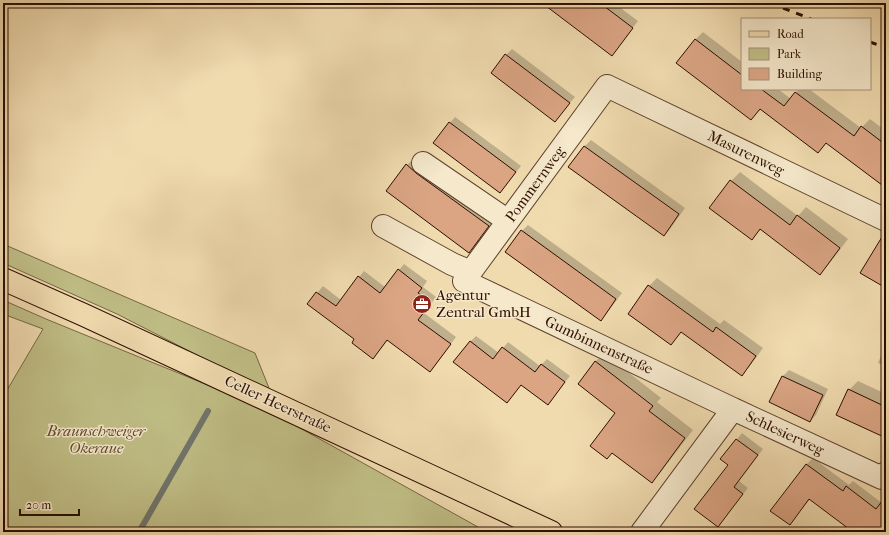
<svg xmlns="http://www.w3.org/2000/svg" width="889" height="535" viewBox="0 0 889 535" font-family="'IM FELL French Canon',serif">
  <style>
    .green { fill: #c0be86; stroke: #766643 }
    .shadow { fill: #0003 }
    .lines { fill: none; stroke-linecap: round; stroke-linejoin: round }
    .stream { stroke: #70746c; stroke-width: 6 }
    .building { fill: #dba584; stroke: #2c0d00 }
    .minor-casing { stroke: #5d402c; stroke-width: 24 }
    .major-casing { stroke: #2c0d00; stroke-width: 24 }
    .minor { stroke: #f5e8cb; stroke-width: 22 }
    .major { stroke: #f0dbaf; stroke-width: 22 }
    .rail { stroke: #2c0d00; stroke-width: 3; stroke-dasharray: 7 7; stroke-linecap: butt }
    .labels { text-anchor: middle; stroke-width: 3; stroke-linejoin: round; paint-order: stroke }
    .street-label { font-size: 15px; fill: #2c0d00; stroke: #f5e8cb }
    .poi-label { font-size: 15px; fill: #2c0d00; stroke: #f5e8cb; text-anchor: start }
    .park-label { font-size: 15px; font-style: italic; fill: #604b2f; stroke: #f5e8cb }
  </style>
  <rect width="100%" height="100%" fill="#f0dbaf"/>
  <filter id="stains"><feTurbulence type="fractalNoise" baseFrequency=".005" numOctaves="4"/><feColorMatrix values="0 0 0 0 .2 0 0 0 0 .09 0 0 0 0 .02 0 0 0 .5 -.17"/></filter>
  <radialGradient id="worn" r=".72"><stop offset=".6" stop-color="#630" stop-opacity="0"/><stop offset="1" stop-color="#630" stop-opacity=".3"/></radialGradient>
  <path class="green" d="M3 244 255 353 271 393 117 314 3 263Z
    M3 300 46 319 264 408 487 532H3V397L43 329 3 314Z"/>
  <path class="shadow" d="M543 3H614L638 21 612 54Z
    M703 32 742 62V89H778L791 99 799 89H809L861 128 870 119 886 131V185L827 142 818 152 761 109 751 119 695 40Z
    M512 49 575 97 555 120 506 55Z
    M455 117 521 166 500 192 450 123Z
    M591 140 685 208 670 229 664 235 570 167 585 146Z
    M416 156 497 217 478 243 469 252 388 190 407 165Z
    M740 172 798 216 806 207 848 239 828 265 820 273 761 229 752 239 731 181Z
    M528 225 622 293 607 313 601 319 522 231Z
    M404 264 427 281 423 287 436 297 424 313 456 337 435 365 388 340 373 358 356 339 308 304 323 286 341 300 364 271 385 287Z
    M657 278 720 324 724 320 763 348 749 367 742 374 682 331 671 344 629 314 649 286Z
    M476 336 499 353 508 342 540 366 547 359 570 376 548 404 522 384 507 402 470 342Z
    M886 344V367L878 363Z
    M604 353 661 398 657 402 693 430 660 473 652 481 616 413 579 383 596 361Z
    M789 370 828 389 816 415 810 421 771 402 783 376Z
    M858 381 886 394V437L849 390Z
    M742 433 763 449 739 481 748 488 718 526 729 465 722 459Z
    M813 458 849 485 853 481 882 503 886 499V532H867L810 499 790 524 772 511 807 464Z"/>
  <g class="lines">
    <path class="stream" d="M139 532 208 411"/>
  </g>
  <path class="building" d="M542 3H600L633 28 612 56Z
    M695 39 742 75V89H761L784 106 795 92 854 136 861 126 886 145V188L826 143 818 153 760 109 751 120 676 63Z
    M505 54 570 103 555 122 491 73Z
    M449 122 516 172 500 193 433 143Z
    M584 146 679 214 664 236 568 167Z
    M406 164 416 173 489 226 469 253 386 191Z
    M730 180 790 225 797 215 840 248 820 275 760 229 752 240 709 208Z
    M521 230 616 299 601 321 505 252Z
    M885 232H886V288L860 273Z
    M398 269 422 288 418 293 431 303 418 320 451 344 430 372 387 340 373 359 352 343 354 339 307 304 316 292 336 306 358 276 380 293Z
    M648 285 713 332 716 327 756 356 742 376 681 332 671 345 628 314Z
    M470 341 493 359 502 347 535 372 541 364 565 382 548 405 521 385 507 403 453 362Z
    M595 361 653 406 649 411 685 438 652 483 612 453 607 459 590 446 615 413 578 384Z
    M782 376 823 395 810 422 769 402Z
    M848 389 886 407V438L836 415Z
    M736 439 758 455 734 487 743 494 718 527 694 509 728 465 720 459Z
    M806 464 843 491 846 486 876 509 886 496V532H853L809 499 790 525 770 511Z"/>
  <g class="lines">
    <defs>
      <path id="minor" d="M423 163 508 221
        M383 226 452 264 471 272
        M733 409 464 281 607 86 886 220
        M642 532 733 409 882 478 886 473"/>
      <path id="major" d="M3 279 84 315 551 532"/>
    </defs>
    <use href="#minor" class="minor-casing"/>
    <use href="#major" class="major-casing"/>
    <use href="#minor" class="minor"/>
    <use href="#major" class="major"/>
    <path class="rail" d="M770 3 811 19
      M870 42 886 48"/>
  </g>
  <defs>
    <symbol id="office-disc" viewBox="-11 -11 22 22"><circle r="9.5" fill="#8f2418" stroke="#f5e8cb"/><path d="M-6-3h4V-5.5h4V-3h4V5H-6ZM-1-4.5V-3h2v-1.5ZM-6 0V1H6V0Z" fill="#fff"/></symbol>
  </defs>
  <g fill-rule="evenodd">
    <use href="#office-disc" x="411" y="293" width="22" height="22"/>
  </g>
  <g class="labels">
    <g class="street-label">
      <text transform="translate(746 153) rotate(26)" y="5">Masurenweg</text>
      <text transform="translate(535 184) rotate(-54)" y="5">Pommernweg</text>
      <text transform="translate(599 345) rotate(25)" y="5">Gumbinnenstraße</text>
      <text transform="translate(278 404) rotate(25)" y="5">Celler Heerstraße</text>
      <text transform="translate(785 433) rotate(25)" y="5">Schlesierweg</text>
    </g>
    <g class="poi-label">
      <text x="436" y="300">Agentur<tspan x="436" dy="17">Zentral GmbH</tspan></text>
    </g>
    <g class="park-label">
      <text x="96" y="436">Braunschweiger<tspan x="96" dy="17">Okeraue</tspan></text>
    </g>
  </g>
  <rect width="889" height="535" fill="none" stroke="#f0dbaf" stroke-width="16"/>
  <rect x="4" y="4" width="881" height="527" fill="none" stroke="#2c0d00" stroke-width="2"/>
  <rect x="8" y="8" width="873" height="519" fill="none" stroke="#2c0d00"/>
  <rect x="741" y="18" width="130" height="72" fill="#f5e8cb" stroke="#a5907a"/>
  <rect x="749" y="31" width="20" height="6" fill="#f0dbaf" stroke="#a5907a"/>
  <text x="777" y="38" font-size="12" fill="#2c0d00">Road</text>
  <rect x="749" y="48" width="20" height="12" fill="#c0be86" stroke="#a5907a"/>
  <text x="777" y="58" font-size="12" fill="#2c0d00">Park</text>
  <rect x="749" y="68" width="20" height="12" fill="#dba584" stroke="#a5907a"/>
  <text x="777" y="78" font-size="12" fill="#2c0d00">Building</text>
  <path d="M20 509v6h59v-6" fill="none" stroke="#2c0d00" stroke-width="2"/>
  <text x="26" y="509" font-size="12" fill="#2c0d00" stroke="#f5e8cb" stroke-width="3" paint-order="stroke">20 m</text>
  <rect width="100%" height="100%" filter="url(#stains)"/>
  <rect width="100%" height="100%" fill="url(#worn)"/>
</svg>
